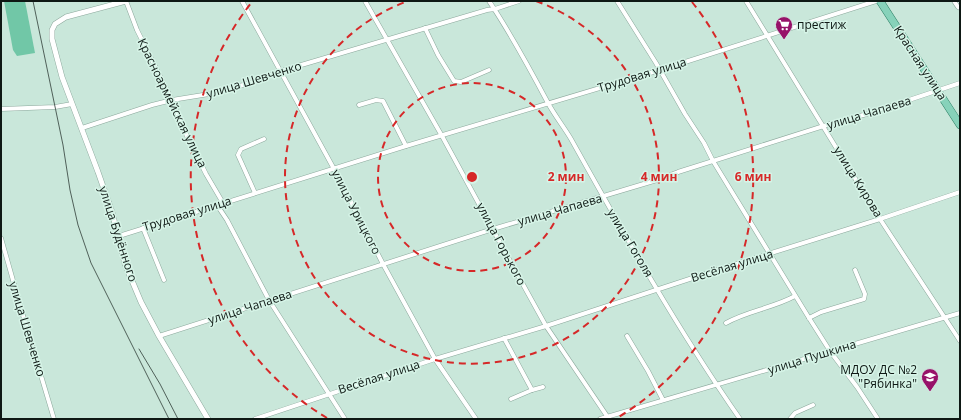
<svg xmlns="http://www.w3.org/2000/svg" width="961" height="420" viewBox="0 0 961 420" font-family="'Open Sans',sans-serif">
	<rect width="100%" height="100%" fill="#c9e7da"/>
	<!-- green -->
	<path fill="#71c7a7" d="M4,1H25L35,53L17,56L13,50Z"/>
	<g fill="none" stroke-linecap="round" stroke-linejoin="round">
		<!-- minor casing -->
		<g stroke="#8ca89c" stroke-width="5">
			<g id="minor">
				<path d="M126,1L137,30L172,100L184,130L206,174L223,203"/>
				<path d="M242,1L334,169L383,264L435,359L476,419"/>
				<path d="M365,1L442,136L510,261L546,326L609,419"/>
				<path d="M489,1C511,34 530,69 548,103C555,116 564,127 571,139C624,234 678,330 740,419"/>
				<path d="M617,1L656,63L685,114L704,143L713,161L809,318L830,351L857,387L878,419"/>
				<path d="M746,1L880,219L960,341"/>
				<path d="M954,1L958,7L960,8"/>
				<path d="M425,28L438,55L454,81L461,82L489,70"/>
				<path d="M359,105L376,100L383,101L406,146"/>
				<path d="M1,109L55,107L72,104"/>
				<path d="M82,128L152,105L172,100L209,94L247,84L281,71L487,10L495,9L519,1"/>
				<path d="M255,193L238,155L241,149L264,139"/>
				<path d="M217,205L227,220L269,300L345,419"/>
				<path d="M143,228L164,280"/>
				<path d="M119,236L406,146L660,70L876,1"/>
				<path d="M1,238L22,312L54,419"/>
				<path d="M809,318L821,312L864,299L865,294L855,270"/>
				<path d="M726,323C747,311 773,308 795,296"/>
				<path d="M159,336L493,229L657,180L678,172L830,124L867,114L960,83"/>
				<path d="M627,336L648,371L663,400"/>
				<path d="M504,338L532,390"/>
				<path d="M511,399L532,390L543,387"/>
				<path d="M255,419L435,359L546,326L717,270L880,219L960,192"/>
				<path d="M600,419L960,313"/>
				<path d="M790,419L795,413L813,405"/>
			</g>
		</g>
		<!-- tertiary casing -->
		<g stroke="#8ca89c" stroke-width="6">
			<path id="tertiary" d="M126,1L66,17L55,24L52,30V39L62,77L98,172L112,212L125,264L141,302L159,336L208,419"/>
		</g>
		<!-- primary casing -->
		<g stroke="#297d62" stroke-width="8">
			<path id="primary" d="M880,1L960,125"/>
		</g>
		<!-- minor -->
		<use href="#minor" stroke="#fff" stroke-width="4"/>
		<!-- tertiary -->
		<use href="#tertiary" stroke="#fff" stroke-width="5"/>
		<!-- primary -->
		<use href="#primary" stroke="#87d2ba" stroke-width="7"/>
		<!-- rail -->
		<g stroke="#4f6059" stroke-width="1">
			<path d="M33,1L63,145L70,190L78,225L91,263L169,419"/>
			<path d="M139,349L160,384L178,419"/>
		</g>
	</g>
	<!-- distance rings -->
	<g fill="none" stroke="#d62828" stroke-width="2" stroke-dasharray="7 5">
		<circle cx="472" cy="177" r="94"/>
		<path d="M536 1A187 187 0 1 1 408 1"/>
		<path d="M327 418A281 281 0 0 1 252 2M692 2A281 281 0 0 1 617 418"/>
	</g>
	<!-- icons -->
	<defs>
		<g id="supermarket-pin" transform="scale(0.9)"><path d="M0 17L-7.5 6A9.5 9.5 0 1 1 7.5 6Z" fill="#971269" stroke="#d6f4e7"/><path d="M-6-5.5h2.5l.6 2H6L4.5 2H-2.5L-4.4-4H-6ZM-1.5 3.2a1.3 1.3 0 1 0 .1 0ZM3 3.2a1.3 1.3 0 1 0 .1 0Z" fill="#fff"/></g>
		<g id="school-pin" transform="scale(0.9)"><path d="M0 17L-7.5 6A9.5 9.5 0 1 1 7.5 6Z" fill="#971269" stroke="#d6f4e7"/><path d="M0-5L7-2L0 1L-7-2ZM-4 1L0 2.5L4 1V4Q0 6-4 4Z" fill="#fff"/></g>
	</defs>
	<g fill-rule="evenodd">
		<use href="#supermarket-pin" x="784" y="25"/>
		<use href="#school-pin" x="930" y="377"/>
	</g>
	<g text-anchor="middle" stroke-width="3" stroke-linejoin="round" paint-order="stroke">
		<!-- poi labels -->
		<g font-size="12" fill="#0e1814" stroke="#d6f4e7" text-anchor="start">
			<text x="797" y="29">престиж</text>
			<text x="917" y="374" text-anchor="end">МДОУ ДС №2<tspan x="917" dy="14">"Рябинка"</tspan></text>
		</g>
		<!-- street labels -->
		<g font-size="12" fill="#0e1814" stroke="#d6f4e7">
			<text transform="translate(920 63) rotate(57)" y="4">Красная улица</text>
			<text transform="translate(642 75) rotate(-17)" y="4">Трудовая улица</text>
			<text transform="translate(254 80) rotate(-17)" y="4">улица Шевченко</text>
			<text transform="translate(172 103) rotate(64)" y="4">Красноармейская улица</text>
			<text transform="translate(869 113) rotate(-17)" y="4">улица Чапаева</text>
			<text transform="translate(858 182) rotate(58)" y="4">улица Кирова</text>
			<text transform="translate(560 210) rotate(-16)" y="4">улица Чапаева</text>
			<text transform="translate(356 212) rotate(63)" y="4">улица Урицкого</text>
			<text transform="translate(187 214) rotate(-17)" y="4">Трудовая улица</text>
			<text transform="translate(118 234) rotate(72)" y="4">улица Будённого</text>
			<text transform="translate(630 243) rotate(59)" y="4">улица Гоголя</text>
			<text transform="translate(501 244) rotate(62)" y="4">улица Горького</text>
			<text transform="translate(732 266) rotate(-17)" y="4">Весёлая улица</text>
			<text transform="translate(250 307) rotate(-18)" y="4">улица Чапаева</text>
			<text transform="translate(27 329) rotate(73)" y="4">улица Шевченко</text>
			<text transform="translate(812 357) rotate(-17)" y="4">улица Пушкина</text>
			<text transform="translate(379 377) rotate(-18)" y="4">Весёлая улица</text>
		</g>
	</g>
	<circle cx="472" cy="177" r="6" fill="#d62828" stroke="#d6f4e7" stroke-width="2"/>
	<g font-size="12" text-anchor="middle" font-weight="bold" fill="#d62828" stroke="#d6f4e7" stroke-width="3" stroke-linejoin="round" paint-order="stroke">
		<text x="566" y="181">2 мин</text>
		<text x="659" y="181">4 мин</text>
		<text x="753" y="181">6 мин</text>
	</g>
	<!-- border -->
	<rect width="961" height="420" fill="none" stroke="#0e1814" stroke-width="4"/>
</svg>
